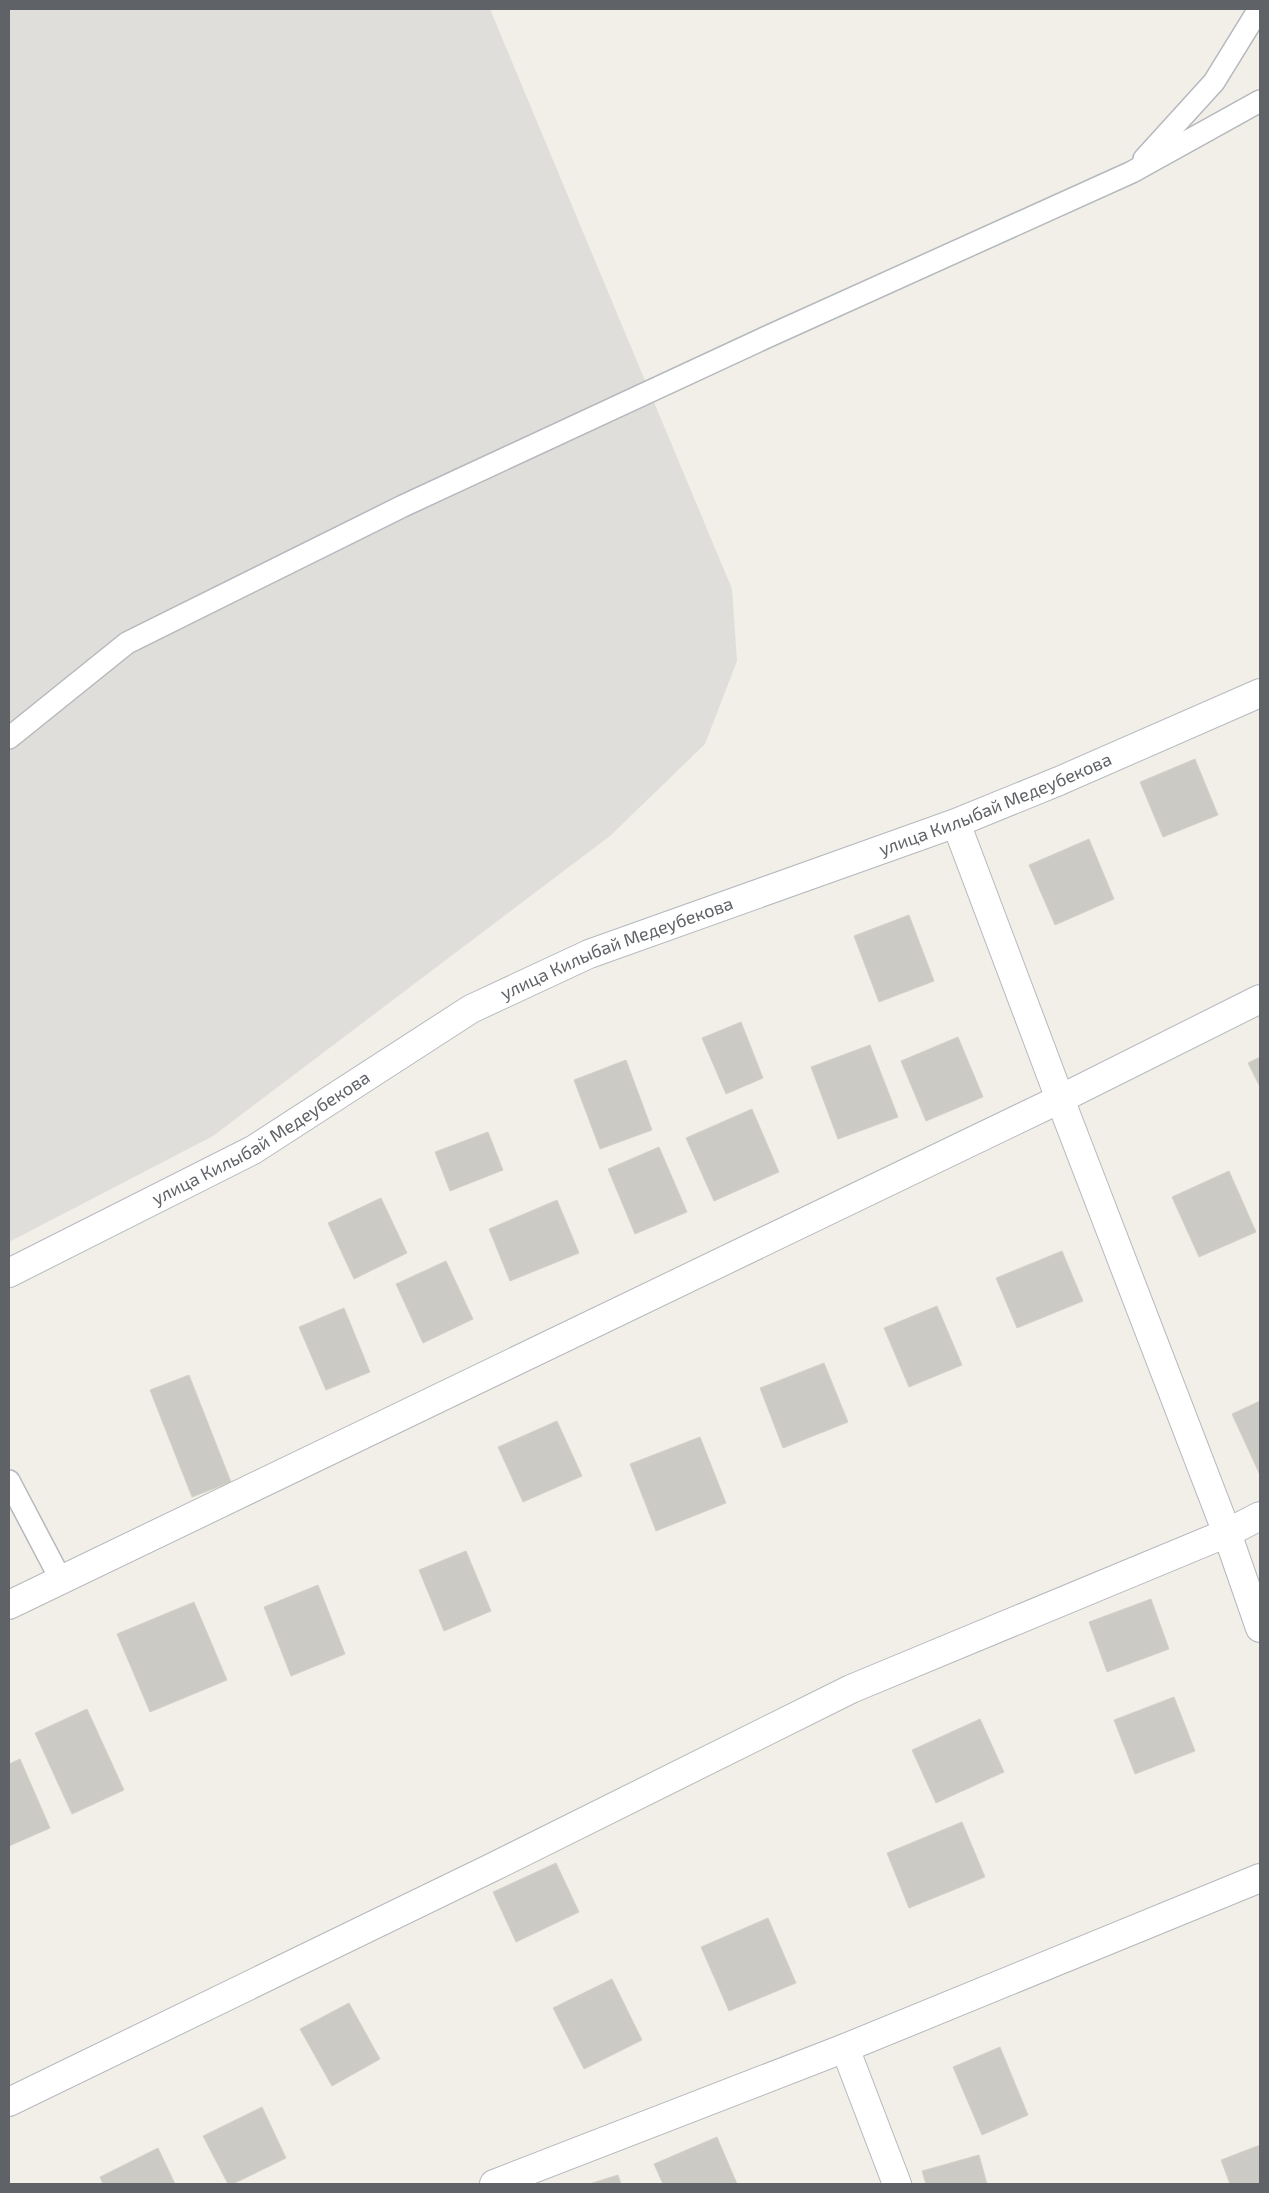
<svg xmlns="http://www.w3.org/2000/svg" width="1269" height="2193" viewBox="0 0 1269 2193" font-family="'Exo 2',sans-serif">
	<rect width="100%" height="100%" fill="#f1efe8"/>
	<!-- industrial -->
	<path fill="#e0deda" d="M9,9H490L732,589L737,661L705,744L610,836L213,1136L9,1242Z"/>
	<!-- building -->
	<g fill="#cccac5" stroke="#d6d1c6">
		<path d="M1195,759L1218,815L1163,837L1140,782Z"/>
		<path d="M1089,839L1114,899L1055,925L1029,865Z"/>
		<path d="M909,915L934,981L879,1002L854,936Z"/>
		<path d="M741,1022L763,1078L726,1094L702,1038Z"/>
		<path d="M958,1037L983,1097L926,1121L901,1061Z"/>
		<path d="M870,1045L898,1117L838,1139L811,1067Z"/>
		<path d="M1260,1057V1087L1248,1063Z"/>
		<path d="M626,1060L652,1130L600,1149L574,1080Z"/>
		<path d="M752,1109L779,1172L714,1201L686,1138Z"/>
		<path d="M488,1132L503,1170L450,1191L435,1152Z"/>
		<path d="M659,1147L687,1212L635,1234L608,1169Z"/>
		<path d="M1229,1171L1256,1232L1199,1257L1172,1197Z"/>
		<path d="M381,1198L407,1253L354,1279L328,1223Z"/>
		<path d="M557,1200L579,1253L510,1281L489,1229Z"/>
		<path d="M1062,1251L1083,1301L1017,1328L996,1278Z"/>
		<path d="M446,1261L473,1319L423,1343L396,1284Z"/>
		<path d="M937,1306L962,1365L909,1387L884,1328Z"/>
		<path d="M344,1308L370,1372L326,1390L299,1327Z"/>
		<path d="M824,1363L848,1422L783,1448L760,1388Z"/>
		<path d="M189,1375L231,1482L192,1497L150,1390Z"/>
		<path d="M1260,1401V1475L1232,1414Z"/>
		<path d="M557,1421L582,1476L523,1502L498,1447Z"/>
		<path d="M700,1437L726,1503L656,1531L630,1464Z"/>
		<path d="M466,1551L491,1611L444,1631L419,1570Z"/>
		<path d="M318,1585L345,1654L291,1676L264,1607Z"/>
		<path d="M1151,1599L1169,1649L1107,1672L1089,1622Z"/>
		<path d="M194,1602L227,1680L150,1712L117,1634Z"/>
		<path d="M1174,1697L1195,1751L1135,1774L1114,1720Z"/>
		<path d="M87,1709L124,1790L72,1814L35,1733Z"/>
		<path d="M980,1719L1004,1772L936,1803L912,1750Z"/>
		<path d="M20,1759L50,1828L9,1846V1764Z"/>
		<path d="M962,1822L985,1877L909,1908L887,1853Z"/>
		<path d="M556,1863L579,1912L516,1942L493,1892Z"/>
		<path d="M768,1918L796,1983L729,2011L701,1947Z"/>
		<path d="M612,1979L642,2040L584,2069L553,2008Z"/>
		<path d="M349,2003L380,2059L332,2086L300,2029Z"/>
		<path d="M1000,2047L1028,2115L982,2135L953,2067Z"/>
		<path d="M262,2107L286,2158L233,2184H228L203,2136Z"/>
		<path d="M717,2137L737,2184H663L654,2164Z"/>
		<path d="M1260,2145V2184H1230L1221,2160Z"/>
		<path d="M158,2148L175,2184H103L100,2177Z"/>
		<path d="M979,2155L987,2184H926L922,2171Z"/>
		<path d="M618,2175L621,2184H589Z"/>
	</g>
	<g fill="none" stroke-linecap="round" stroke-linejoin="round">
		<!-- lane casing -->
		<g stroke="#b5b8bc" stroke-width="24">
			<g id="lane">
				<path d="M1144,159L1214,82L1259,9"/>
				<path d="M9,738L127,643L403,506L769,336L1132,172L1260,101"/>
				<path d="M9,1481L61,1580"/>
			</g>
		</g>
		<!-- street casing -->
		<g stroke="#b5b8bc" stroke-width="30">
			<g id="street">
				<path d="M956,823L1060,1099L1227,1533L1260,1628"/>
				<path d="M9,1605L1060,1099L1260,999"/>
				<path d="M845,2048L897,2184"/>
				<path d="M9,2102L493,1867L851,1689L1227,1533L1260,1516"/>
				<path d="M494,2184L845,2048L1260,1878"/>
			</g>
		</g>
		<!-- secondary casing -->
		<g stroke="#b6babf" stroke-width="30">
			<g id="secondary">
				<path id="s1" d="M9,1273L253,1150L471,1009L589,954L956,823L1059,781L1260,693"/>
			</g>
		</g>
		<!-- lane -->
		<use href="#lane" stroke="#fff" stroke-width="21"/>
		<!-- street -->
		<use href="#street" stroke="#fff" stroke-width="28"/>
		<!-- secondary -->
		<use href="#secondary" stroke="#fff" stroke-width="28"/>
	</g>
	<g text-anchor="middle" stroke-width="4" stroke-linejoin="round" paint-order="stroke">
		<!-- street labels -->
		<g font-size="18" fill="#5f6368" stroke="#fff">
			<text dy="6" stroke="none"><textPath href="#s1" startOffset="1096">улица Килыбай Медеубекова</textPath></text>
			<text dy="6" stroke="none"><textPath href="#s1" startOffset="691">улица Килыбай Медеубекова</textPath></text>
			<text dy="6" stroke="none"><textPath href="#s1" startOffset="286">улица Килыбай Медеубекова</textPath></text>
		</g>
	</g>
	<!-- border -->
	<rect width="1269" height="2193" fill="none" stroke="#5f6368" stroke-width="20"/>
</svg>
